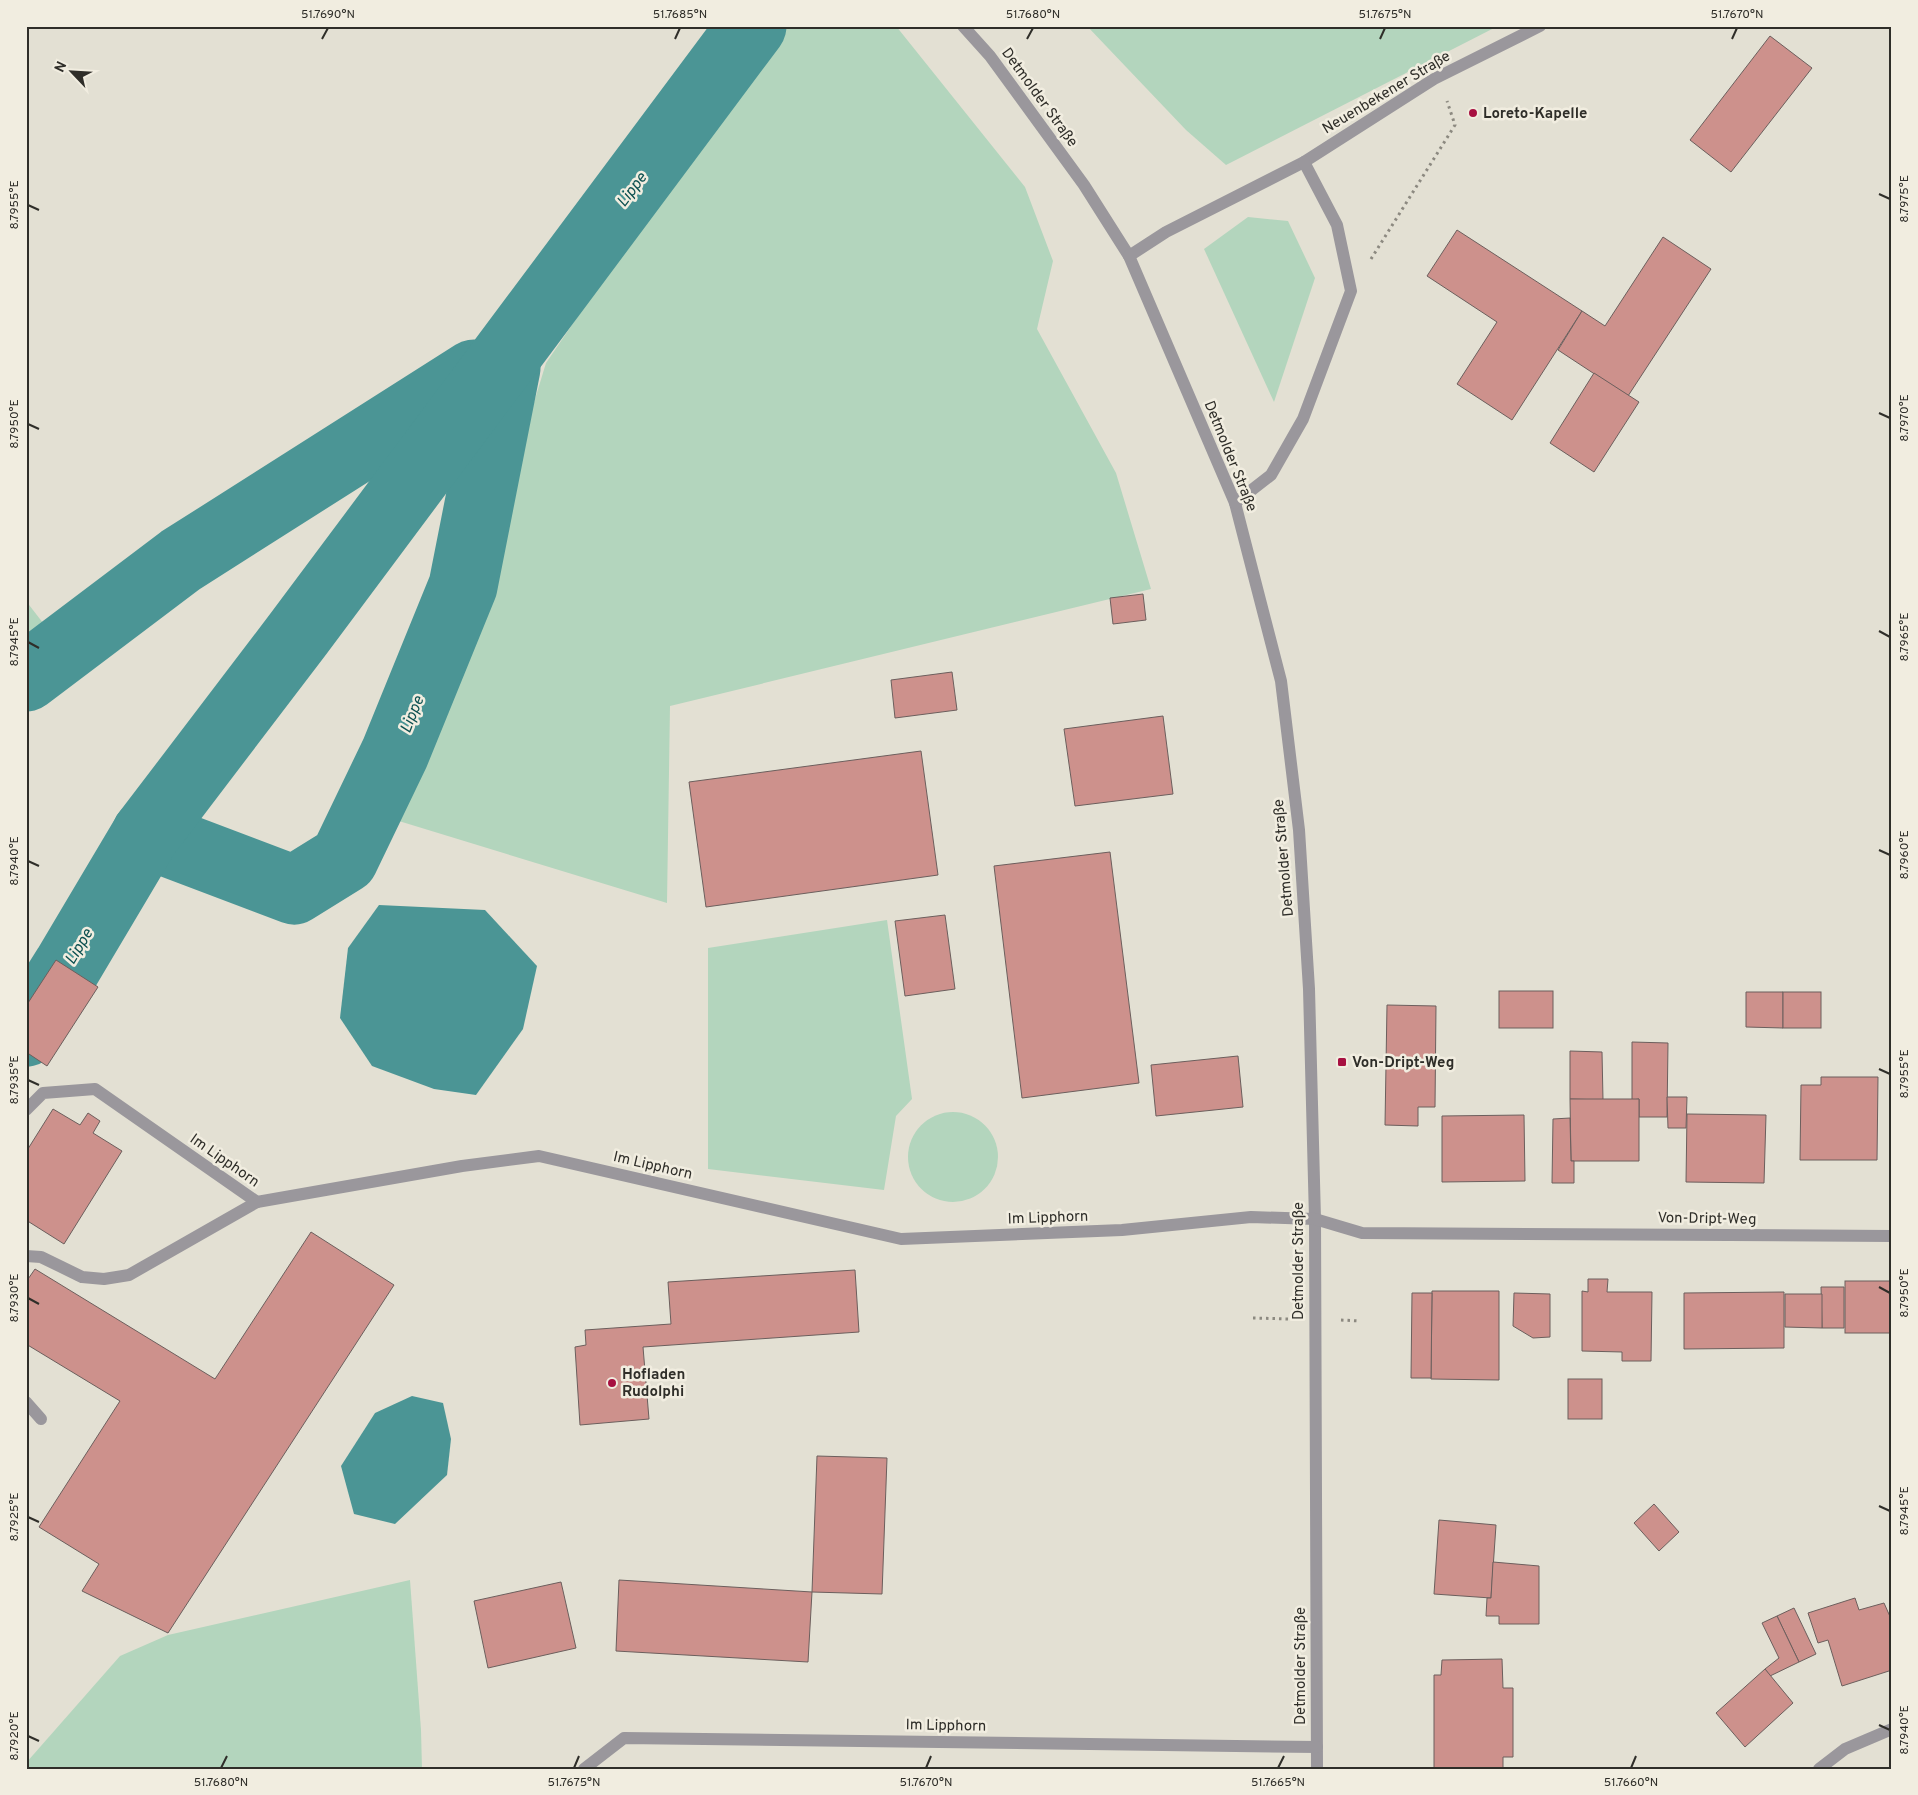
<svg xmlns="http://www.w3.org/2000/svg" width="1918" height="1795" viewBox="0 0 1918 1795" font-family="Overpass,sans-serif">
	<rect width="100%" height="100%" fill="#e3e0d3"/>
	<!-- green -->
	<g fill="#b3d5bd">
		<path d="M776,26H896L1025,187L1053,261L1037,329L1116,473L1151,589L670,706L667,903L389,818L448,685L546,363Z"/>
		<path d="M1087,26H1498L1226,165L1186,130Z"/>
		<path d="M1248,217L1288,221L1315,278L1274,402L1204,249Z"/>
		<path d="M26,601L50,632L26,651Z"/>
		<path d="M887,920L912,1099L896,1116L884,1190L708,1169V948Z"/>
		<circle cx="953" cy="1157" r="45"/>
		<path d="M410,1580L421,1730L422,1769H26V1763L120,1656L168,1635Z"/>
	</g>
	<!-- water -->
	<g fill="#4b9595">
		<path d="M379,905L485,910L537,966L523,1029L476,1095L434,1089L372,1066L340,1018L348,948Z"/>
		<path d="M412,1396L443,1403L451,1439L447,1475L395,1524L354,1514L341,1466L375,1413Z"/>
	</g>
	<g fill="none" stroke-linecap="round" stroke-linejoin="round">
		<!-- river -->
		<g stroke="#4b9595" stroke-width="69">
			<path d="M26,677L181,560L474,374"/>
			<path d="M146,834L294,890L344,859L395,753L463,586L506,368"/>
			<path d="M26,1032L67,967L146,834L299,633L752,26"/>
		</g>
	</g>
	<!-- building -->
	<g fill="#cd918c" stroke="#6c5f5d">
		<path d="M1770,36L1812,68L1731,172L1690,140Z"/>
		<path d="M1457,230L1582,311L1512,420L1457,384L1497,322L1427,276Z"/>
		<path d="M1663,237L1711,269L1628,396L1558,350L1582,311L1605,326Z"/>
		<path d="M1594,373L1639,402L1594,472L1550,443Z"/>
		<path d="M1143,594L1146,620L1113,624L1110,598Z"/>
		<path d="M952,672L957,710L895,718L891,680Z"/>
		<path d="M1163,716L1173,794L1075,806L1064,729Z"/>
		<path d="M921,751L938,875L706,907L689,782Z"/>
		<path d="M1110,852L1139,1083L1022,1098L994,866Z"/>
		<path d="M945,915L955,989L905,996L895,921Z"/>
		<path d="M56,960L98,987L47,1066L26,1052V1006Z"/>
		<rect x="1499" y="991" width="54" height="37"/>
		<path d="M1746,992H1783V1028L1746,1027Z"/>
		<rect x="1783" y="992" width="38" height="36"/>
		<path d="M1387,1005L1436,1006L1435,1107H1418V1126L1385,1125Z"/>
		<path d="M1632,1042L1668,1043L1667,1117H1639V1099L1632,1100Z"/>
		<path d="M1570,1051L1602,1052L1603,1100L1570,1099Z"/>
		<path d="M1238,1056L1243,1107L1156,1116L1151,1065Z"/>
		<path d="M1821,1077H1878L1877,1160H1800L1801,1085H1821Z"/>
		<path d="M1667,1097H1687L1686,1128H1668Z"/>
		<path d="M1570,1099H1639V1161H1571Z"/>
		<path d="M53,1109L80,1125L88,1113L100,1121L93,1133L122,1151L64,1244L26,1220V1152Z"/>
		<path d="M1687,1114L1766,1115L1764,1183L1686,1182Z"/>
		<path d="M1524,1115L1525,1181L1442,1182V1116Z"/>
		<path d="M1570,1118L1571,1161H1574V1183H1552L1553,1119Z"/>
		<path d="M311,1232L394,1285L168,1633L82,1591L99,1564L39,1527L120,1401L26,1344V1282L35,1269L215,1379Z"/>
		<path d="M855,1270L859,1332L643,1347L649,1419L580,1425L575,1347L586,1345L585,1330L671,1324L668,1282Z"/>
		<path d="M1588,1279H1608L1607,1292H1652L1651,1361H1622V1352L1582,1351V1291L1588,1292Z"/>
		<rect x="1845" y="1281" width="47" height="52"/>
		<path d="M1821,1287H1844V1328H1822Z"/>
		<path d="M1432,1291H1499V1380L1431,1379Z"/>
		<path d="M1784,1292V1348L1684,1349V1293Z"/>
		<path d="M1412,1293H1432L1431,1378H1411Z"/>
		<path d="M1514,1293L1550,1294V1337L1533,1338L1513,1326Z"/>
		<path d="M1785,1294H1822V1328L1785,1327Z"/>
		<rect x="1568" y="1379" width="34" height="40"/>
		<path d="M817,1456L887,1458L882,1594L812,1592Z"/>
		<path d="M1654,1504L1679,1532L1659,1551L1634,1523Z"/>
		<path d="M1439,1520L1496,1525L1491,1598L1434,1594Z"/>
		<path d="M1493,1562L1539,1566V1624H1499V1616H1486L1487,1598H1491Z"/>
		<path d="M619,1580L812,1592L808,1662L616,1651Z"/>
		<path d="M561,1582L576,1648L488,1668L474,1601Z"/>
		<path d="M1855,1598L1859,1610L1884,1603L1892,1621V1670L1842,1686L1828,1640L1818,1643L1808,1613Z"/>
		<path d="M1794,1608L1816,1654L1799,1662L1777,1616Z"/>
		<path d="M1777,1616L1799,1662L1770,1676L1765,1669L1779,1658L1762,1623Z"/>
		<path d="M1502,1659L1503,1688H1513V1757H1503V1769H1434V1675H1441L1442,1660Z"/>
		<path d="M1765,1669L1793,1703L1745,1747L1716,1713Z"/>
	</g>
	<g fill="none" stroke-linecap="round" stroke-linejoin="round">
		<!-- path -->
		<g stroke="#8c8980" stroke-width="3" stroke-dasharray="2.5 4" stroke-linecap="butt">
			<path d="M1371,259L1455,125L1447,101"/>
			<path d="M1253,1318L1289,1319"/>
			<path d="M1341,1320L1359,1321"/>
		</g>
		<!-- minor -->
		<g stroke="#9a979c" stroke-width="12">
			<path d="M963,26L990,56L1084,185L1129,256L1235,503L1281,681L1299,830L1309,989L1315,1219L1317,1769"/>
			<path d="M1129,256L1166,232L1304,162L1434,79L1540,26"/>
			<path d="M1235,503L1271,475L1303,419L1351,291L1337,225L1304,162"/>
			<path d="M26,1110L43,1093L95,1089L257,1202L462,1166L539,1156L901,1239L1122,1230L1251,1217L1315,1219L1362,1233L1892,1236"/>
			<path d="M26,1256L41,1257L82,1277L104,1279L129,1275L257,1202"/>
			<path d="M26,1402L41,1419"/>
			<path d="M584,1769L624,1738L1317,1747"/>
			<path d="M1819,1769L1845,1749L1892,1729"/>
		</g>
	</g>
	<!-- ticks -->
	<path fill="none" stroke="#2f2e29" stroke-width="2" d="M322,39L328,28M675,39L680,28M1027,39L1033,28M1380,39L1385,28M1732,39L1737,28M1879,194L1890,199M28,205L39,210M1879,413L1890,418M28,424L39,429M1879,631L1890,637M28,642L39,648M1879,850L1890,855M28,861L39,866M1879,1069L1890,1074M28,1080L39,1085M1879,1287L1890,1293M28,1298L39,1304M1879,1506L1890,1511M28,1517L39,1522M1879,1725L1890,1730M28,1736L39,1741M221,1768L227,1756M574,1768L579,1756M926,1768L931,1756M1278,1768L1284,1756M1631,1768L1636,1756"/>
	<!-- markers -->
	<g fill="#a71041" stroke="#f1ede0" stroke-width="2">
		<circle cx="1473" cy="113" r="5"/>
		<rect x="1337" y="1057" width="10" height="10" rx="2.5"/>
		<circle cx="612" cy="1383" r="5"/>
	</g>
	<g text-anchor="middle" stroke-width="5" stroke-linejoin="round" paint-order="stroke">
		<!-- street labels -->
		<g font-size="15" fill="#2f2e29" stroke="#f1ede0">
			<text transform="translate(1386 92) rotate(-31)" y="5">Neuenbekener Straße</text>
			<text transform="translate(1040 97) rotate(54)" y="5">Detmolder Straße</text>
			<text transform="translate(1231 456) rotate(68)" y="5">Detmolder Straße</text>
			<text transform="translate(1283 858) rotate(-95)" y="5">Detmolder Straße</text>
			<text transform="translate(225 1160) rotate(35)" y="5">Im Lipphorn</text>
			<text transform="translate(653 1165) rotate(13)" y="5">Im Lipphorn</text>
			<text transform="translate(1048 1217) rotate(-2)" y="5">Im Lipphorn</text>
			<text transform="translate(1707 1218) rotate(1)" y="5">Von-Dript-Weg</text>
			<text transform="translate(1298 1261) rotate(-90)" y="5">Detmolder Straße</text>
			<text transform="translate(1300 1666) rotate(-90)" y="5">Detmolder Straße</text>
			<text transform="translate(946 1725) rotate(1)" y="5">Im Lipphorn</text>
		</g>
		<!-- poi labels -->
		<g font-size="15" font-weight="bold" fill="#2f2e29" stroke="#f1ede0" text-anchor="start">
			<text x="1483" y="118">Loreto-Kapelle</text>
			<text x="1352" y="1067">Von-Dript-Weg</text>
			<text x="622" y="1379">Hofladen<tspan x="622" dy="17">Rudolphi</tspan></text>
		</g>
		<!-- water labels -->
		<g font-size="16" font-style="italic" fill="#0c5050" stroke="#f1ede0">
			<text transform="translate(631 189) rotate(-53)" y="6">Lippe</text>
			<text transform="translate(411 714) rotate(-68)" y="6">Lippe</text>
			<text transform="translate(78 946) rotate(-59)" y="6">Lippe</text>
		</g>
	</g>
	<!-- border -->
	<rect width="1918" height="1795" fill="none" stroke="#f1ede0" stroke-width="55"/>
	<!-- north arrow -->
	<g transform="translate(72 72) rotate(295)" stroke="#f1ede0" stroke-width="4" paint-order="stroke">
	<path d="M0-4L9 19L0 12L-9 19Z" fill="#2f2e29"/>
	<text y="-8" font-size="14" font-weight="bold" text-anchor="middle" fill="#2f2e29">N</text>
	</g>
	<rect x="28" y="28" width="1862" height="1740" fill="none" stroke="#2f2e29" stroke-width="2"/>
	<g font-size="12" text-anchor="middle" fill="#2f2e29">
		<text x="328" y="18">51.7690°N</text>
		<text x="680" y="18">51.7685°N</text>
		<text x="1033" y="18">51.7680°N</text>
		<text x="1385" y="18">51.7675°N</text>
		<text x="1737" y="18">51.7670°N</text>
		<text transform="translate(1904 199) rotate(-90)" y="4">8.7975°E</text>
		<text transform="translate(14 205) rotate(-90)" y="4">8.7955°E</text>
		<text transform="translate(1904 418) rotate(-90)" y="4">8.7970°E</text>
		<text transform="translate(14 424) rotate(-90)" y="4">8.7950°E</text>
		<text transform="translate(1904 637) rotate(-90)" y="4">8.7965°E</text>
		<text transform="translate(14 642) rotate(-90)" y="4">8.7945°E</text>
		<text transform="translate(1904 855) rotate(-90)" y="4">8.7960°E</text>
		<text transform="translate(14 861) rotate(-90)" y="4">8.7940°E</text>
		<text transform="translate(1904 1074) rotate(-90)" y="4">8.7955°E</text>
		<text transform="translate(14 1080) rotate(-90)" y="4">8.7935°E</text>
		<text transform="translate(1904 1293) rotate(-90)" y="4">8.7950°E</text>
		<text transform="translate(14 1298) rotate(-90)" y="4">8.7930°E</text>
		<text transform="translate(1904 1511) rotate(-90)" y="4">8.7945°E</text>
		<text transform="translate(14 1517) rotate(-90)" y="4">8.7925°E</text>
		<text transform="translate(1904 1730) rotate(-90)" y="4">8.7940°E</text>
		<text transform="translate(14 1736) rotate(-90)" y="4">8.7920°E</text>
		<text x="221" y="1786">51.7680°N</text>
		<text x="574" y="1786">51.7675°N</text>
		<text x="926" y="1786">51.7670°N</text>
		<text x="1278" y="1786">51.7665°N</text>
		<text x="1631" y="1786">51.7660°N</text>
	</g>
</svg>
